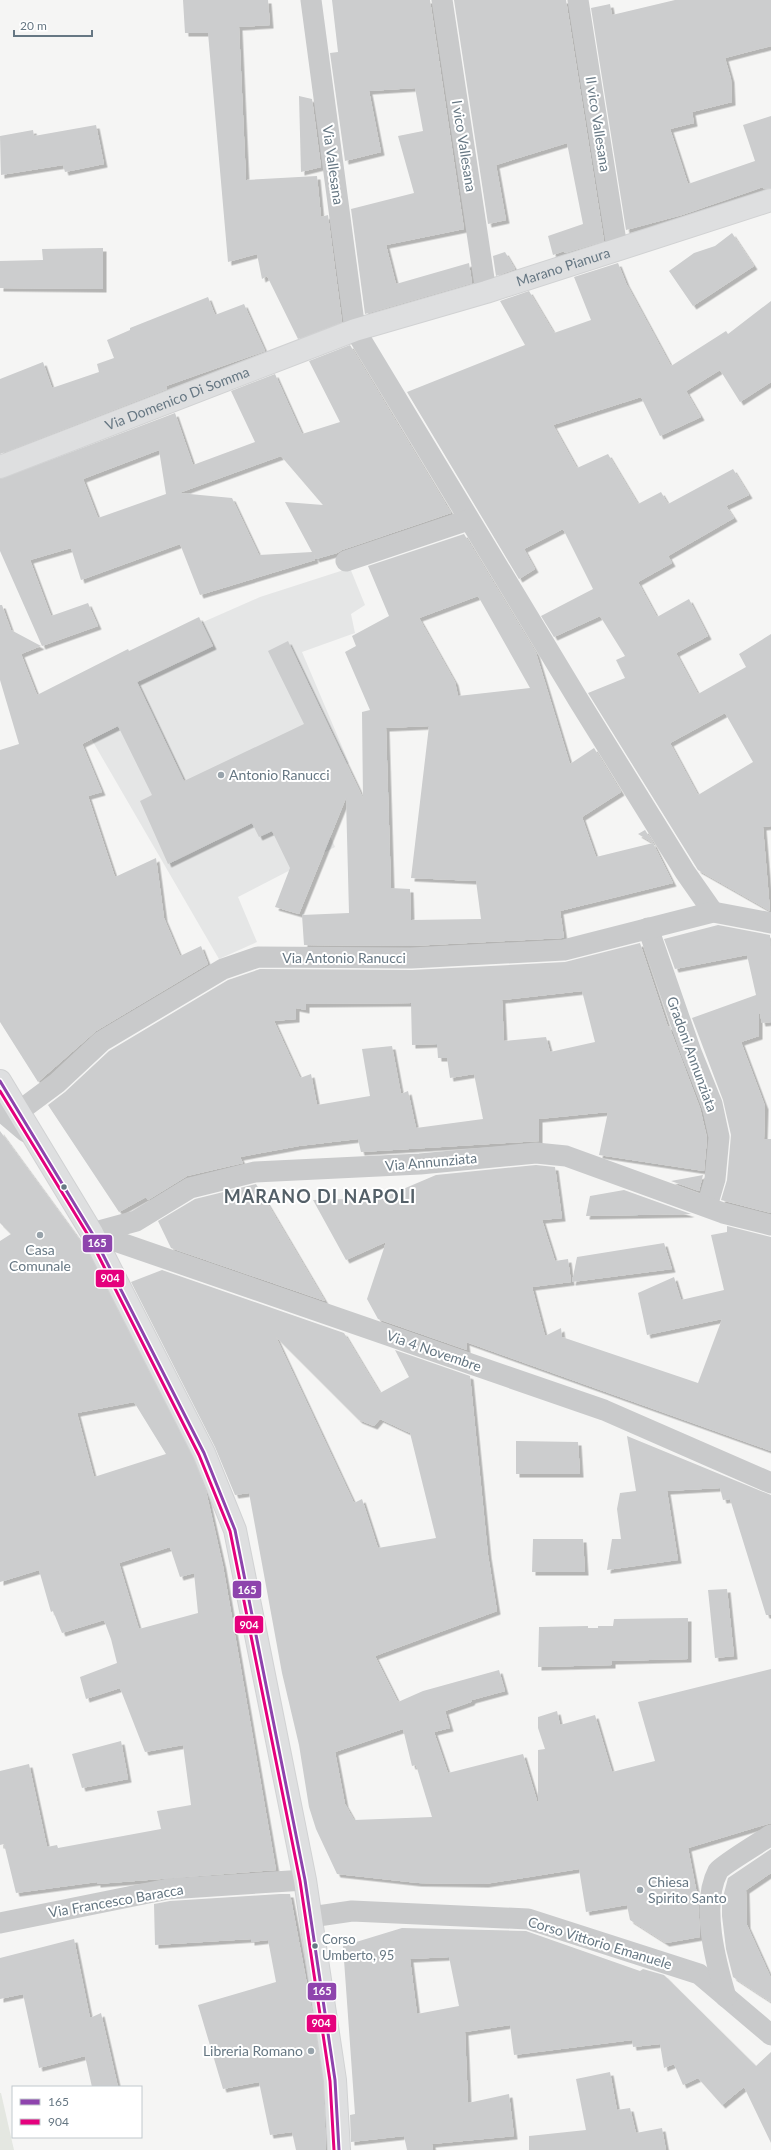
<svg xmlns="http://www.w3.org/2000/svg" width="771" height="2150" viewBox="0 0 771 2150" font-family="Lato,sans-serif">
	<defs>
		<filter id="shadow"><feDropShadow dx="3.5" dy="3.5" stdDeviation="0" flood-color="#0004"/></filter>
	</defs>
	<rect width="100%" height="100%" fill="#f5f5f4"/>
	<!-- built -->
	<path fill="#e5e6e6" d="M350,568L365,605L351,614L355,633L302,652L349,763L309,787L335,847L238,897L257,942L219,959L60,685L260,597Z"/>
	<!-- green -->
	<path fill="#e4e7e1" d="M0,2093H1L14,2150H0Z"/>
	<!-- building -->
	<g fill="#cccdce" fill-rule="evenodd" filter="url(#shadow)">
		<path d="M183,0H268L270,25L239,27L246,180L317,176L321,217L328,215L342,322L298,339L267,276L262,279L257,254L228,262L208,33H185Z"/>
		<path d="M332,0H430L464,229L386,245L396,284L469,263L472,283L365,314L351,209L414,193L398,136L423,131L415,88L369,91L381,152L345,161L330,53L338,52Z"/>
		<path d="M454,0H566L604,241L565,253L564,251L553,255L548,236L583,224L567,143L496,165L506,220L488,224Z"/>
		<path d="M675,0H771V46L725,58L731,79L732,102L692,112L694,123L670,129L688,184L755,161L743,125L771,116V188L764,189L763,187L682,215L626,230L591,8L610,4L612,15Z"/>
		<path d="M299,96L312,99L321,167L301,172Z"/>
		<path d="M96,125L104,164L65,172L63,165L1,175L0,136L33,130L34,136Z"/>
		<path d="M732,233L754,266L693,306L669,271L694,253L715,246Z"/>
		<path d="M103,248V289L0,288V261L43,260L42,249Z"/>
		<path d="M505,252L515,269L496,276L493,256Z"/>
		<path d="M618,263L626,283L671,366L726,331L728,334L771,301V382L740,402L720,370L686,391L701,417L660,436L641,397L553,425L577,468L608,454L638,504L661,492L668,504L733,469L749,495L726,506L734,518L668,556L672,563L638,582L657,617L689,599L708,636L676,653L698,694L746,667L739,654L771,634V826L763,827L770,911L698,870L588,693L625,678L616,660L625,656L600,616L554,637L541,616L593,589L563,529L524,549L535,569L519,579L407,392L525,345L500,301L529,291L554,333L591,320L574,277ZM725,713L753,762L698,795L670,743Z"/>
		<path d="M208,297L215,315L244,304L265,351L166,386L167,389L0,454V379L43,362L52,388L99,372L97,364L114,358L107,340L130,330V328Z"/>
		<path d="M350,345L451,513L342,550L337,553L316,559L314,555L315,560L200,595L180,544L81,580L71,548L30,560L51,616L88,603L98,626L42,646L0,551V479L175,413L193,465L255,442L231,391L275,374L302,434L340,422L309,361ZM159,450L166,494L98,518L83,479ZM281,456L323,505L285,502L312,552L259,555L232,498L179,493Z"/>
		<path d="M464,534L536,653L570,764L594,748L621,792L582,817L596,857L653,843L673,883L560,911L564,938H562L411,946L304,945L302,915L349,913L346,798L299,914L275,907L290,868L272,831L259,837L252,823L168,864L140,801L152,795L118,726L82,744L102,792L88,796L115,877L156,858L164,918L180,956L201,946L208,964L96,1031L38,1082L0,1022V750L19,744L0,680V605H2L11,630L41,646L21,654L37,695L128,649L129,651L199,617L213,646L137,682L184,781L304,724L268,651L288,641L363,798L362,712L370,710L345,652L356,646L352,636L389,616L368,566ZM478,596L530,688L458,696L455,682L419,618ZM429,726L411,878L476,881L481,919L411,920L410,889L391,888L386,728Z"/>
		<path d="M645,830L653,843L638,834Z"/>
		<path d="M718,925L770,935L771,1022L762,1023L759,1010V1036L741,1042L765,1106L764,1139H771V1213L721,1200L727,1180L731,1135L723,1100L692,1018L756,995L747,955L675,969L664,939Z"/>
		<path d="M640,943L668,1027L669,1026L700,1108L707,1138L704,1171L599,1155L608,1112L539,1119V1141L361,1152L358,1139L299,1146L240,1157L243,1163L187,1176L148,1200L146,1197L119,1212L48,1105L65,1092L109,1051L228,980L260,969L412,970L565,962ZM582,991L595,1042L550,1052L546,1037L504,1041L502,1000ZM411,1003L412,1045L437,1044L438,1058H447L450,1078L474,1074L483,1119L416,1128L408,1091L401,1094L392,1046L362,1049L370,1096L317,1105L311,1074L300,1078L274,1021L296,1019V1008L306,1010V1004Z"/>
		<path d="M0,1131L87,1250L193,1458L206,1491L223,1566L276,1870L97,1884V1882L16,1893L4,1844L0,1845V1771L29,1764L47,1847L57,1845L58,1848L161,1829L157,1811L191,1805L183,1745L145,1752L120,1688L86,1699L80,1677L117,1663L111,1639L104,1620L62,1633L53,1611L51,1612L39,1570L0,1582V1241L11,1234L0,1223ZM134,1402L166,1454L94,1477L77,1413ZM170,1547L180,1577L194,1573L198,1613L139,1629L119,1563Z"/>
		<path d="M536,1165L555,1167L562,1218L542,1220L555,1261L568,1259L571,1282L532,1287L545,1336L561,1328L562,1337L698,1383L722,1319L647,1335L638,1293L674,1277L681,1300L724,1290L711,1235L727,1232V1226L771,1237V1451L466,1342L467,1350L378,1319L367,1299L386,1242L346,1260L313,1200L382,1198L436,1175Z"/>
		<path d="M703,1175L699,1191L671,1181Z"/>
		<path d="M256,1184L305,1267L325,1301L171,1248L158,1221L195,1199Z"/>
		<path d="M624,1190L691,1214L586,1216L590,1196Z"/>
		<path d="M664,1243L672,1269L572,1282L577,1257Z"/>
		<path d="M162,1270L344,1333L380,1393L409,1377L395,1350L470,1376L488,1555L497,1611L375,1656L398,1702L423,1691L499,1670L505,1691L472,1700L471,1702L445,1711L450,1728L434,1732L448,1773L523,1754L538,1804V1750L545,1749L538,1728V1717L557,1711L560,1725L595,1715L612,1772L655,1761L638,1702L771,1669V1823L688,1848L698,1899L700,1937L666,1943L630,1920L627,1905L586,1912L579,1869L485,1884L418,1883L337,1874L316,1829L309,1807L299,1745L282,1673L249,1493L235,1495L215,1447L131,1282ZM276,1337L359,1420L374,1426L380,1419L410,1433L436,1538L378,1548L362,1499L354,1503ZM403,1729L412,1766L416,1765L432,1817L354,1820L345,1804L335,1752Z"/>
		<path d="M627,1436L771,1495V1615H766L730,1499L723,1500L720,1488L667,1491L678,1560L607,1570L612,1539H621L617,1509L620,1493L636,1491Z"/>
		<path d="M516,1441L578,1442L580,1474H516Z"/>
		<path d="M533,1539H583L585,1572H532Z"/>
		<path d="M727,1589L734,1656L715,1658L708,1590Z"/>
		<path d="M688,1618V1659L612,1661V1665L538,1667L539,1627L588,1626V1628H598V1626H613L614,1619Z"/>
		<path d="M121,1741L128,1779L82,1788L72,1754Z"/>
		<path d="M771,1849V1873L746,1890L747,1925L771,1978V2002L733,1977L726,1949L722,1916V1901L728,1878Z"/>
		<path d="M280,1894H290L313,2016L323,2081L326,2150H296L292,2132L270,2135L259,2082L223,2089L198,2005L276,1982L268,1940L251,1942V1939L155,1945L154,1904L170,1901Z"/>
		<path d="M402,1928L526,1931L640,1971L643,1969L664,1975L756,2066L771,2052V2143L744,2087L722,2105L698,2078L683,2085L674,2064L664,2068L660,2044L633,2047L632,2040L514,2055L510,2025L465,2032L468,2103L509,2094L514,2136L432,2144L433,2150H407L404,2136L351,2142L350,2115L355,2114L343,1946ZM449,1957L459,2006L417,2014L410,1959Z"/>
		<path d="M74,1939L90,2018L101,2013L118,2087H92L85,2056L39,2068L23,1994L0,1999V1958Z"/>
		<path d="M610,2072L617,2110L630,2108L636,2133L662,2128L666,2150H529V2136L586,2130L576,2079Z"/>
	</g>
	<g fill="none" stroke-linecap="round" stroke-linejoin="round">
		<!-- secondary casing -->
		<g stroke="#d1d2d3" stroke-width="24">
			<g id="secondary">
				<path id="s1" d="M0,467L355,330L486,292L771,200"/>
				<path d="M0,1081L92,1233L204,1453L235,1530L305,1880L335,2080L339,2150"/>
			</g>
		</g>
		<!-- street -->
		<g stroke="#c9cacb" stroke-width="21">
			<path d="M311,0L355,330L579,701L685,872L713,912"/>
			<path d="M442,0L486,292"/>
			<path d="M578,0L617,248"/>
			<path d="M346,561L468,520"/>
			<path d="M648,928L691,1052L712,1104L719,1137L715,1179L707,1206"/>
			<path d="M0,1110L26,1132"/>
			<path d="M18,1112L57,1083L102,1041L223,969L258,957L411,958L564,950L713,912L771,923"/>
			<path d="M92,1233L604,1410L771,1483"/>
			<path d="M92,1233L136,1221L190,1188L255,1172L420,1164L536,1153L566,1156L723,1213L771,1225"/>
			<path d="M311,1917L352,1911L528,1919L699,1974L771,2035"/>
			<path d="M0,1923L168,1889L305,1880"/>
			<path d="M726,1997C716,1963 700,1905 718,1871C722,1865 762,1841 771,1835"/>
		</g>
		<!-- secondary -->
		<use href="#secondary" stroke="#dedfe0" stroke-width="22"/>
		<!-- bus-1 casing -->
		<g stroke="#fff" stroke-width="6">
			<path id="bus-1" d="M0,1081L92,1233L204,1453L235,1530L305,1880L335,2080L339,2150"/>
		</g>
		<!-- bus-2 casing -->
		<g stroke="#fff" stroke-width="6">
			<path id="bus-2" d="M0,1091L88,1235L199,1455L230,1531L300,1881L330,2081L334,2150"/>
		</g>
		<!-- bus-1 -->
		<use href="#bus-1" stroke="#8e44ad" stroke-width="3"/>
		<!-- bus-2 -->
		<use href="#bus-2" stroke="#e5007d" stroke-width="3"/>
	</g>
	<!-- markers -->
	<g fill="#98a3ab" stroke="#fff" stroke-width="1.5">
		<circle cx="221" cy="775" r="4"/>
		<circle cx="40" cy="1235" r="4"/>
		<circle cx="640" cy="1890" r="4"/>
		<circle cx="311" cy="2051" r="4"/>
	</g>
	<g fill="#667783" stroke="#fff" stroke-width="1.5">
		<circle cx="64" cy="1187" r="3.5"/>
		<circle cx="315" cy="1946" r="3.5"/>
	</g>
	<g text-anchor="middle" stroke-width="4" stroke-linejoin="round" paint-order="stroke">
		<!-- bus labels -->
		<g font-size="13" fill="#667783" stroke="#fff" text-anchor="start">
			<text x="322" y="1944">Corso<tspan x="322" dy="16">Umberto, 95</tspan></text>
		</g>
		<!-- street labels -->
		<g font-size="14" fill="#667783" stroke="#fff">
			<text transform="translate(598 124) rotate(81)" y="5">II vico Vallesana</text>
			<text transform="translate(464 146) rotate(81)" y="5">I vico Vallesana</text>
			<text transform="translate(333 165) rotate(82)" y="5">Via Vallesana</text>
			<text dy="5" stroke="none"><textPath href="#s1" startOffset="598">Marano Pianura</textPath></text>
			<text dy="5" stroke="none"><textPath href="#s1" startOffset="190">Via Domenico Di Somma</textPath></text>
			<text x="344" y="963">Via Antonio Ranucci</text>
			<text transform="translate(692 1054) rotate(70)" y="5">Gradoni Annunziata</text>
			<text transform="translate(431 1162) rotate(-5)" y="5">Via Annunziata</text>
			<text transform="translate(434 1351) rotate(19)" y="5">Via 4 Novembre</text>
			<text transform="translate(116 1901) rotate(-10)" y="5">Via Francesco Baracca</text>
			<text transform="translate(600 1943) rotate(17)" y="5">Corso Vittorio Emanuele</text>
		</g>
		<!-- poi labels -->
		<g font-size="14" fill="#667783" stroke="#fff" text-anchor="start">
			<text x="229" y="780">Antonio Ranucci</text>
			<text x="40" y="1255" text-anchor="middle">Casa<tspan x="40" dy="16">Comunale</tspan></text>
			<text x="648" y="1887">Chiesa<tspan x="648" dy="16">Spirito Santo</tspan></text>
			<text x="303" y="2056" text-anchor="end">Libreria Romano</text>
		</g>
		<!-- district labels -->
		<g font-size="18" font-weight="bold" letter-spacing="1" fill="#546068" stroke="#fff">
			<text x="320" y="1203">MARANO DI NAPOLI</text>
		</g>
	</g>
	<g stroke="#fff" stroke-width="1.5">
		<rect x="82" y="1234" width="31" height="19" rx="4" fill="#8e44ad"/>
		<rect x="95" y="1269" width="30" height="19" rx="4" fill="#e5007d"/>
		<rect x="232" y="1580" width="30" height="19" rx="4" fill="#8e44ad"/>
		<rect x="234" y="1615" width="30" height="19" rx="4" fill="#e5007d"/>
		<rect x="307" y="1982" width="30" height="19" rx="4" fill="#8e44ad"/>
		<rect x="306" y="2014" width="31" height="19" rx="4" fill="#e5007d"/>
	</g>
	<g font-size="11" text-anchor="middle" font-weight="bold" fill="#fff">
		<text x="97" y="1247">165</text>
		<text x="110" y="1282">904</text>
		<text x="247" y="1594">165</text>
		<text x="249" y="1629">904</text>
		<text x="322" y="1995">165</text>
		<text x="321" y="2027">904</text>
	</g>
	<!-- legend -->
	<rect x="12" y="2086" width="130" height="52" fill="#ffffff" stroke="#c2c9cd"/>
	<rect x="20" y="2099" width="20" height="6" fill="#8e44ad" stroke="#c2c9cd"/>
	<text x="48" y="2106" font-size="12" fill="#667783">165</text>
	<rect x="20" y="2119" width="20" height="6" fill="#e5007d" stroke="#c2c9cd"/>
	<text x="48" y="2126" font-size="12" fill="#667783">904</text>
	<!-- scale -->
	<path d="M14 30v6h78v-6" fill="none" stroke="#667783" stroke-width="2"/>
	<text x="20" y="30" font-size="12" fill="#667783" stroke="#ffffff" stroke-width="3" paint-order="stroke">20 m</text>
</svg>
